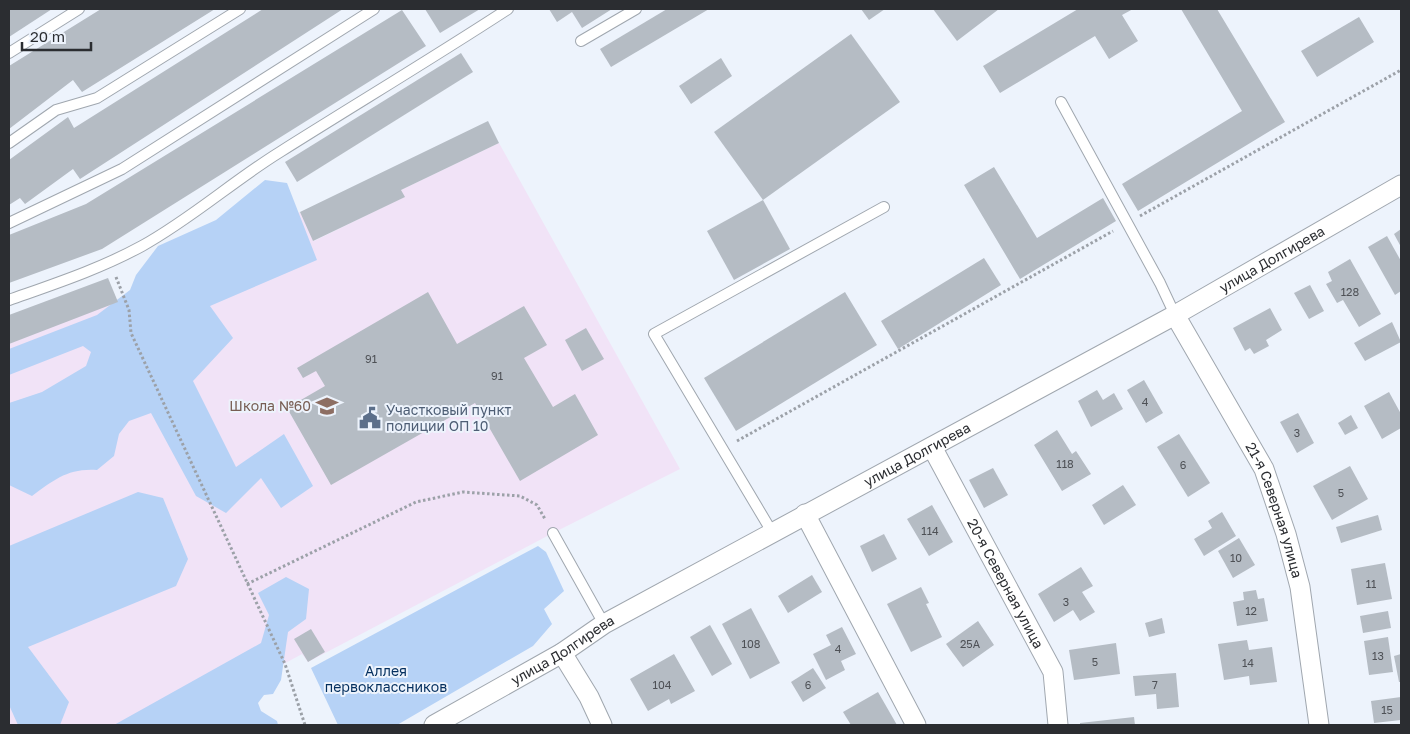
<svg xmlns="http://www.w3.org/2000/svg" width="1410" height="734" viewBox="0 0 1410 734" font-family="'Golos Text',sans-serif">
	<rect width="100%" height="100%" fill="#edf3fc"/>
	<!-- education -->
	<path fill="#f1e3f7" d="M499,143L680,469L553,533L308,662L302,654L172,725H9V343L124,299L300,212L314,241L404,197L401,190Z"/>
	<!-- green -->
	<g fill="#b6d2f6">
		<path d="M265,180L287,183L317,260L210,306L233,338L193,381L236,467L284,434L313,486L281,508L261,478L226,513L196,496L151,413L129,421L119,434L114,456L97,470C68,468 54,480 32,496L9,485V403L42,392L86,366L91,352L83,346L9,375V349L97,315L130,290L136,275L158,246L216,220Z"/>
		<path d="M138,492L163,498L188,559L176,586L28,647L69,702L60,725H18L9,705V546Z"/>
		<path d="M538,546L546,552L564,591L544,609L552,624L533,646L397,725H338L311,668Z"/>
		<path d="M286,577L309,589L306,619L288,632L281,680L273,694L264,695L258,703L261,711L277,721L278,725H114L261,643L269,615L258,593Z"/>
	</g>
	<!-- building -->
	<g fill="#b5bcc4">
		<path d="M9,9H52L9,37Z"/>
		<path d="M101,9H215L82,92L73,80L9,129V66Z"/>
		<path d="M263,9H343L80,179L73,169L25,204L20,198L9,205V160L68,117L74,128Z"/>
		<path d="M425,9H480L440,33Z"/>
		<path d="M549,9H612L582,28L572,12L557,22Z"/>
		<path d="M667,9H709L611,67L600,49Z"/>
		<path d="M861,9H885L869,20Z"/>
		<path d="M933,9H999L957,41Z"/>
		<path d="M1078,9H1133L1122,15L1138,41L1109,59L1095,36L1000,93L983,66Z"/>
		<path d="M1181,9H1217L1285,122L1138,211L1122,184L1242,111Z"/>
		<path d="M402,10L426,46L102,249L9,283V235L86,204Z"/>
		<path d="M1359,17L1374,42L1317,77L1301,51Z"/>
		<path d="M851,34L900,102L763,200L714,132Z"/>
		<path d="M461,53L473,72L297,182L285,162Z"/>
		<path d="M721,58L732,76L691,104L679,86Z"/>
		<path d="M488,121L499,143L401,190L405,197L313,241L300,212Z"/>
		<path d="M994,167L1037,238L1103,198L1116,221L1020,279L964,185Z"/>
		<path d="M763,200L790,249L734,280L707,231Z"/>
		<path d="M1401,229V247L1394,234Z"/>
		<path d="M1387,236L1401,261V291L1395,295L1368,247Z"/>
		<path d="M984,258L1001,285L898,349L881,321Z"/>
		<path d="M1350,259L1381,314L1359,327L1343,300L1337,303L1326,284L1332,281L1328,272Z"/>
		<path d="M108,278L118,302L9,344V315Z"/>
		<path d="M1310,285L1324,311L1309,319L1294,293Z"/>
		<path d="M428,292L457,344L524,306L547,345L524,358L553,407L575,394L598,435L520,481L475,403L331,485L287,408L325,386L316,371L303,378L297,368Z"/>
		<path d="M845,292L877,345L736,431L704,378Z"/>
		<path d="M1270,308L1282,330L1266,340L1269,346L1254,354L1250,348L1245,351L1233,328Z"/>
		<path d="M1392,322L1401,342L1365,361L1354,343Z"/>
		<path d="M586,328L604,359L582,371L565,340Z"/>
		<path d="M1144,380L1163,413L1146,423L1127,390Z"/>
		<path d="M1097,390L1103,400L1114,393L1123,409L1091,427L1078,401Z"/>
		<path d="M1389,392L1401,414V428L1382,439L1364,406Z"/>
		<path d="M1298,413L1314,443L1297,453L1280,422Z"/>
		<path d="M1351,415L1358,428L1345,435L1338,423Z"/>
		<path d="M1057,430L1072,454L1076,451L1091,474L1062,491L1034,445Z"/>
		<path d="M1179,434L1210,483L1188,497L1157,447Z"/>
		<path d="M1350,466L1368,499L1332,520L1313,486Z"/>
		<path d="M993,468L1008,495L984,508L969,480Z"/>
		<path d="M1123,485L1136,505L1104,525L1092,505Z"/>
		<path d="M932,505L953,542L929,556L907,519Z"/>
		<path d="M1222,512L1236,536L1204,556L1194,539L1212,528L1208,521Z"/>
		<path d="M1378,515L1382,530L1341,543L1336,527Z"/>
		<path d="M884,534L897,559L872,572L860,546Z"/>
		<path d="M1239,538L1255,565L1233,578L1218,551Z"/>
		<path d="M1385,563L1392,599L1357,605L1351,569Z"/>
		<path d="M1081,567L1093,586L1082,592L1095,612L1080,621L1073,610L1054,622L1038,594Z"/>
		<path d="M812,575L822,592L788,613L778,596Z"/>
		<path d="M921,587L929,603L926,604L942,637L911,652L887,604Z"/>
		<path d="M1256,590L1258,599L1264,598L1268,621L1237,626L1233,602L1244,600L1243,592Z"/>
		<path d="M751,608L780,663L750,679L722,624Z"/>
		<path d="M1388,611L1391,628L1363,633L1360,616Z"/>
		<path d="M1162,618L1165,633L1149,637L1145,623Z"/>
		<path d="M978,621L994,645L963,667L946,644Z"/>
		<path d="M710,625L732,664L712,676L690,637Z"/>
		<path d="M842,627L856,654L841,661L845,670L826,680L813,654L831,645L826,635Z"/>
		<path d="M311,629L325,652L308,662L294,639Z"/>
		<path d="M1388,637L1393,672L1369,675L1364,641Z"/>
		<path d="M1247,640L1249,650L1272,647L1277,682L1250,685L1249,676L1224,680L1218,644Z"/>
		<path d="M1116,643L1120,674L1074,680L1069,650Z"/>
		<path d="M674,654L695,691L671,704L669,699L648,711L630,679Z"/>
		<path d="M1401,654V682H1399L1394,656Z"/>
		<path d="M813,668L826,688L803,702L791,682Z"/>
		<path d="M1176,673L1179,707L1157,709L1156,694L1135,696L1133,676Z"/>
		<path d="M878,692L897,725H851L843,712Z"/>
		<path d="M1401,697V720L1374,723L1371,701Z"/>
		<path d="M1134,717L1135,725H1080V723Z"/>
	</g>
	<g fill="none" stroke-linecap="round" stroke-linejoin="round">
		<!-- lane casing -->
		<g stroke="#a0a7af" stroke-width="12">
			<g id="lane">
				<path d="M581,41L636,9"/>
				<path d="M9,53L79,9"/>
				<path d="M1061,102L1160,283L1175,315"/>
				<path d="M9,143L56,110L97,98L240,9"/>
				<path d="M9,223L122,169L374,9"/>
				<path d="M9,300C54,284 100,269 142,246C191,219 233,181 280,152C356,104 433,58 508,9"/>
				<path d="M772,532L654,334L884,207"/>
				<path d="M553,533L604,624"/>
			</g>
		</g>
		<!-- street casing -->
		<g stroke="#a0a7af" stroke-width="21">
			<g id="street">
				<path id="s1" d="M1175,315L1264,469L1286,534L1300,587L1319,725"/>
				<path id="s2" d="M932,447L1053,672L1058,725"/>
				<path d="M805,514L916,725"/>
				<path d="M562,653L589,697L602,725"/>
				<path id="s3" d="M434,725L562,653L604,624L1175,315L1401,185"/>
			</g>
		</g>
		<!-- path -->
		<g stroke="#9ca1a8" stroke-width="3" stroke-dasharray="2.5 2.5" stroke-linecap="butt">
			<path d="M1140,216L1401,70"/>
			<path d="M116,277L129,310L131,333L285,664L305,725"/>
			<path d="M737,441L1113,231"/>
			<path d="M247,584L416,502L463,492L520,496L537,505L545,519"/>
		</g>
		<!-- lane -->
		<use href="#lane" stroke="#fff" stroke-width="10"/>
		<!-- street -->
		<use href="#street" stroke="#fff" stroke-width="19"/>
	</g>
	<!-- icons -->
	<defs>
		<g id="school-bare" transform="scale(1.725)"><path d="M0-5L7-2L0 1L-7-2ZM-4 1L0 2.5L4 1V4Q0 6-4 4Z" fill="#8d6e63" stroke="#edf3fc" stroke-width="2.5" paint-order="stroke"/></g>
		<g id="civic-bare" transform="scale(1.725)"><path d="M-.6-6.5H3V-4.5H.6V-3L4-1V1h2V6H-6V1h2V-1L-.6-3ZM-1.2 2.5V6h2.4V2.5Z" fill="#5c6f8a" stroke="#edf3fc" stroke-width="2.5" paint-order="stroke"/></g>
	</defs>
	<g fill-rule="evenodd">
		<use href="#school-bare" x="327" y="406"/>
		<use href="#civic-bare" x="370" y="418"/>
	</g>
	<g text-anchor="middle" stroke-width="4" stroke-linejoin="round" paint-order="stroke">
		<!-- number labels -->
		<g font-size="11" fill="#4e5156">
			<text x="1350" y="296">128</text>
			<text x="371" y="363">91</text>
			<text x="497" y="380">91</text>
			<text x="1145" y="406">4</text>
			<text x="1297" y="437">3</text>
			<text x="1065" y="468">118</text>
			<text x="1183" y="469">6</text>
			<text x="1341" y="497">5</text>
			<text x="930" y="535">114</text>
			<text x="1236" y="562">10</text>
			<text x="1371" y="588">11</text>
			<text x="1066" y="606">3</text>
			<text x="1251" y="615">12</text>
			<text x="751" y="648">108</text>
			<text x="970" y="648">25А</text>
			<text x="838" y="653">4</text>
			<text x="1378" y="660">13</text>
			<text x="1095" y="666">5</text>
			<text x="1248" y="667">14</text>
			<text x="662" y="689">104</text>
			<text x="808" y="689">6</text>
			<text x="1155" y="689">7</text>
			<text x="1387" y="714">15</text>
		</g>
		<!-- street labels -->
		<g font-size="14" fill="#2b2d31" stroke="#edf3fc">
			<text dy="5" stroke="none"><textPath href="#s3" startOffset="959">улица Долгирева</textPath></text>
			<text dy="5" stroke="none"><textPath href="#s3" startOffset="554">улица Долгирева</textPath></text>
			<text dy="5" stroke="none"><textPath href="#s1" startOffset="220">21-я Северная улица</textPath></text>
			<text dy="5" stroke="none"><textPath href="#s2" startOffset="155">20-я Северная улица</textPath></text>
			<text dy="5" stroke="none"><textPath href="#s3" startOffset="149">улица Долгирева</textPath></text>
		</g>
		<!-- education labels -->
		<g font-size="14" fill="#785e54" stroke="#edf3fc" text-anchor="end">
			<text x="311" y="411">Школа №60</text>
		</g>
		<!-- service labels -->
		<g font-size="14" fill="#4e5e75" stroke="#edf3fc" text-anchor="start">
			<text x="386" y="415">Участковый пункт<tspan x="386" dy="16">полиции ОП 10</tspan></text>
		</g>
		<!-- park labels -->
		<g font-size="14" fill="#042f5e" stroke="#edf3fc">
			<text x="386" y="676">Аллея<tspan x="386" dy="16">первоклассников</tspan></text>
		</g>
	</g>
	<!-- border -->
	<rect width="1410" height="734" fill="none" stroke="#2b2d31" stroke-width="20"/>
	<!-- scale -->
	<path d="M22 42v8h69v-8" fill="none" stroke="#2b2d31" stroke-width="2.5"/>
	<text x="30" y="42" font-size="15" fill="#2b2d31" stroke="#edf3fc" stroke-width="4" paint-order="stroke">20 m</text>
</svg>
